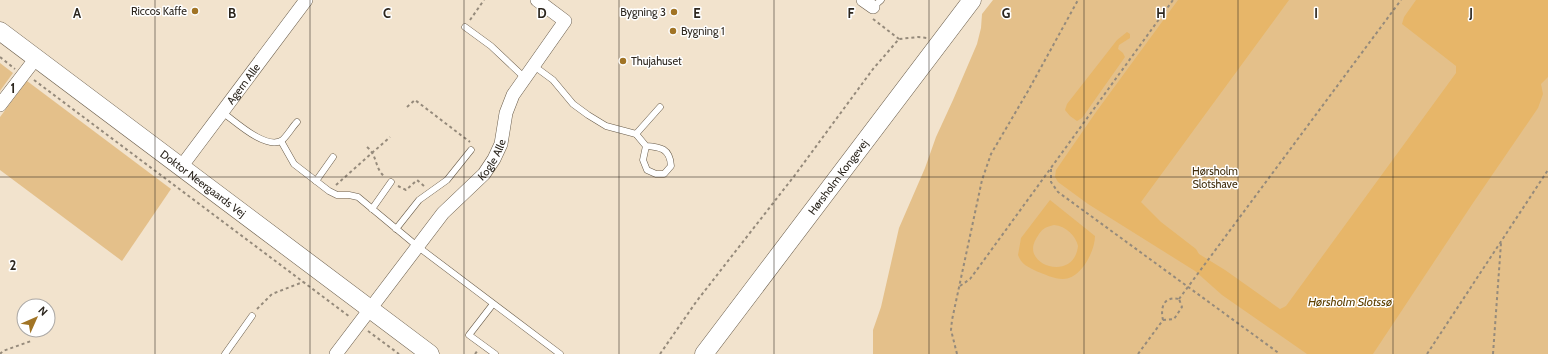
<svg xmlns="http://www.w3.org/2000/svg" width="1548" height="354" viewBox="0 0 1548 354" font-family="Cabin,sans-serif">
	<rect width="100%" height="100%" fill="#f2e3cd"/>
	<!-- green -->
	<g fill="#e4c08a">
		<path d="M993,0H1548V354H873V330L881,307L899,228L925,168L936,137L953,100L977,44L981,28L982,14Z"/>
		<path d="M0,63L13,73L0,91Z"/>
		<path d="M27,81L171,189L122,261L0,170V117Z"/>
	</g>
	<!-- water -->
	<g fill="#e7b669" fill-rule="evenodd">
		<path d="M1178,0H1289L1141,202L1161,222L1196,249L1199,254L1225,270L1280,309L1286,306L1456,73V66L1402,24L1404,17L1416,0H1548V77L1541,84L1543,94L1538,108L1473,203L1373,354H1307L1222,295L1195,271L1088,204L1058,182L1055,177L1056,170L1096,112Z"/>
		<path d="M1127,32L1130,34V38L1119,45L1118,49L1123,53L1125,57L1082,118L1077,121L1070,116L1065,110L1067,104L1117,40Z"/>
		<path d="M1050,200L1095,236C1095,251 1081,279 1063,279C1054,279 1044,274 1036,271C1028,267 1021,264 1018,255L1021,238ZM1054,225C1066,226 1076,236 1078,246C1074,283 1020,265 1036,239C1042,229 1043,228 1054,225Z"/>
	</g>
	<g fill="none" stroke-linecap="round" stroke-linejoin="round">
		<!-- lane casing -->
		<g stroke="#685b49" stroke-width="7">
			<g id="lane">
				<path d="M873,7L881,0"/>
				<path d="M465,27L491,46L526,79"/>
				<path d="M534,66L553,80L573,104L588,115L606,126L636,134L660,107"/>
				<path d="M222,112C235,121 264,149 281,141C286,138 292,127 297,122"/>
				<path d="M636,134L646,146L643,160L647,170L656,174H664L671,166C670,148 660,147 646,146"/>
				<path d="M281,141L294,164L329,191L337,195H349L358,197L417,246L560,354"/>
				<path d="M316,181L333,157"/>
				<path d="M372,209L391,182"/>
				<path d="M396,229L419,200L447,180L471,150"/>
				<path d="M493,304L469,335L495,354"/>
				<path d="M225,354L252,316"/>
			</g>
		</g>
		<!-- street casing -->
		<g stroke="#685b49" stroke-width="14">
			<g id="street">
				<path d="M863,0L873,7"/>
				<path d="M0,105L36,58"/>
				<path id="s1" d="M181,167L306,0"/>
				<path id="s2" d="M336,354L443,213L484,174L494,159L501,144L506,113L513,95L565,21L537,0"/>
			</g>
		</g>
		<!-- secondary casing -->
		<g stroke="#685b49" stroke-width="19">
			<g id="secondary">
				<path id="s3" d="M0,31L430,354"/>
				<path id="s4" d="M704,354L972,0"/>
			</g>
		</g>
		<!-- path -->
		<g stroke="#958a7b" stroke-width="2" stroke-dasharray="3 3" stroke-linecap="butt">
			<path d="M873,19L899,39"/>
			<path d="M470,20L484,0"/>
			<path d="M0,57L15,69"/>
			<path d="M34,80L350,317"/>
			<path d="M407,107L415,100L470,142"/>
			<path d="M367,147C378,156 374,168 385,177"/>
			<path d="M1051,169V182L1058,192L1280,354"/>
			<path d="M336,185L390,137"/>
			<path d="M398,186L406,190L417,180L424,186"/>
			<path d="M960,286L970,279L976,271L1173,0"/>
			<path d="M1179,299L1401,0"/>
			<path d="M257,309L272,294L303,282"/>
			<path d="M1163,320L1174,319L1182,307L1179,299"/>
			<path d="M368,331L399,354"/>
			<path d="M0,354L3,351L31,341"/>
			<path d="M475,354L478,350"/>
			<path d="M660,354L696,302L795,175L873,69L899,39L918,37L927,38"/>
			<path d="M957,354L951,330L952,320L982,180L991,154L1028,91L1078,0"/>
			<path d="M1138,354L1163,320C1160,307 1164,296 1179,299"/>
			<path d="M1427,354L1548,170"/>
			<path d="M1493,354L1501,243"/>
		</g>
		<!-- lane -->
		<use href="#lane" stroke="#fff" stroke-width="6"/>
		<!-- street -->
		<use href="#street" stroke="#fff" stroke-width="13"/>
		<!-- secondary -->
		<use href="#secondary" stroke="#fff" stroke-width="18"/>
	</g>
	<!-- grid -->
	<path fill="none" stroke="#2c261e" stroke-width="1" stroke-opacity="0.55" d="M155,0V354M310,0V354M464,0V354M619,0V354M774,0V354M929,0V354M1084,0V354M1238,0V354M1393,0V354M0,177H1548"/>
	<!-- markers -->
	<g fill="#a17425" stroke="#fff" stroke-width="1.5">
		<circle cx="195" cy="11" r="4"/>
		<circle cx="674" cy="12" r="4"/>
		<circle cx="673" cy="31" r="4"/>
		<circle cx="623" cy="61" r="4"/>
	</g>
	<g text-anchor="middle" stroke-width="3" stroke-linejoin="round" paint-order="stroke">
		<!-- poi labels -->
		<g font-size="11" fill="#2c261e" stroke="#fff" text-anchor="end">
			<text x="187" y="15">Riccos Kaffe</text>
			<text x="666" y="16">Bygning 3</text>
			<text x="681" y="35" text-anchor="start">Bygning 1</text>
			<text x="631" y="65" text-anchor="start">Thujahuset</text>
		</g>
		<!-- street labels -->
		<g font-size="11" fill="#2c261e" stroke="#fff">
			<text dy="4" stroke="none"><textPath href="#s1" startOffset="104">Agern Alle</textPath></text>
			<text dy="4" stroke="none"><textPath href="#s2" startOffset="250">Kogle Alle</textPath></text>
			<text dy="4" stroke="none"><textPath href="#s4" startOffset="222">Hørsholm Kongevej</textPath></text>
			<text dy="4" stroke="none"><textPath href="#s3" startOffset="254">Doktor Neergaards Vej</textPath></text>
		</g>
		<!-- park labels -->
		<g font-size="11" fill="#412d0b" stroke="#fff">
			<text x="1215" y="175">Hørsholm<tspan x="1215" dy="13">Slotshave</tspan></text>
		</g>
		<!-- water labels -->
		<g font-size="12" font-style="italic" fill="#5f4000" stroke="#fff">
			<text x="1350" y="306">Hørsholm Slotssø</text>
		</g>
	</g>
	<g font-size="13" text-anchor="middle" font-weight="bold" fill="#2c261e" stroke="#fff" stroke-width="3" stroke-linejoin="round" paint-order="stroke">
		<text x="77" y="18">A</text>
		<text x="232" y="18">B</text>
		<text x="387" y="18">C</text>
		<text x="542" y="18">D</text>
		<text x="697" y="18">E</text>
		<text x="851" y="18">F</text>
		<text x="1006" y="18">G</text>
		<text x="1161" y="18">H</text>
		<text x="1316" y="18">I</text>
		<text x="1471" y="18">J</text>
		<text x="13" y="93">1</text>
		<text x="13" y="270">2</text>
	</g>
	<!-- north arrow -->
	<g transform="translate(36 318) rotate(45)"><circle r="19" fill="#ffffff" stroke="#aba8a5"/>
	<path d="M0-3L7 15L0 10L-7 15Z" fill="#a17425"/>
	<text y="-6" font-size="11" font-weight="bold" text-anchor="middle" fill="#2c261e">N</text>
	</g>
</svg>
